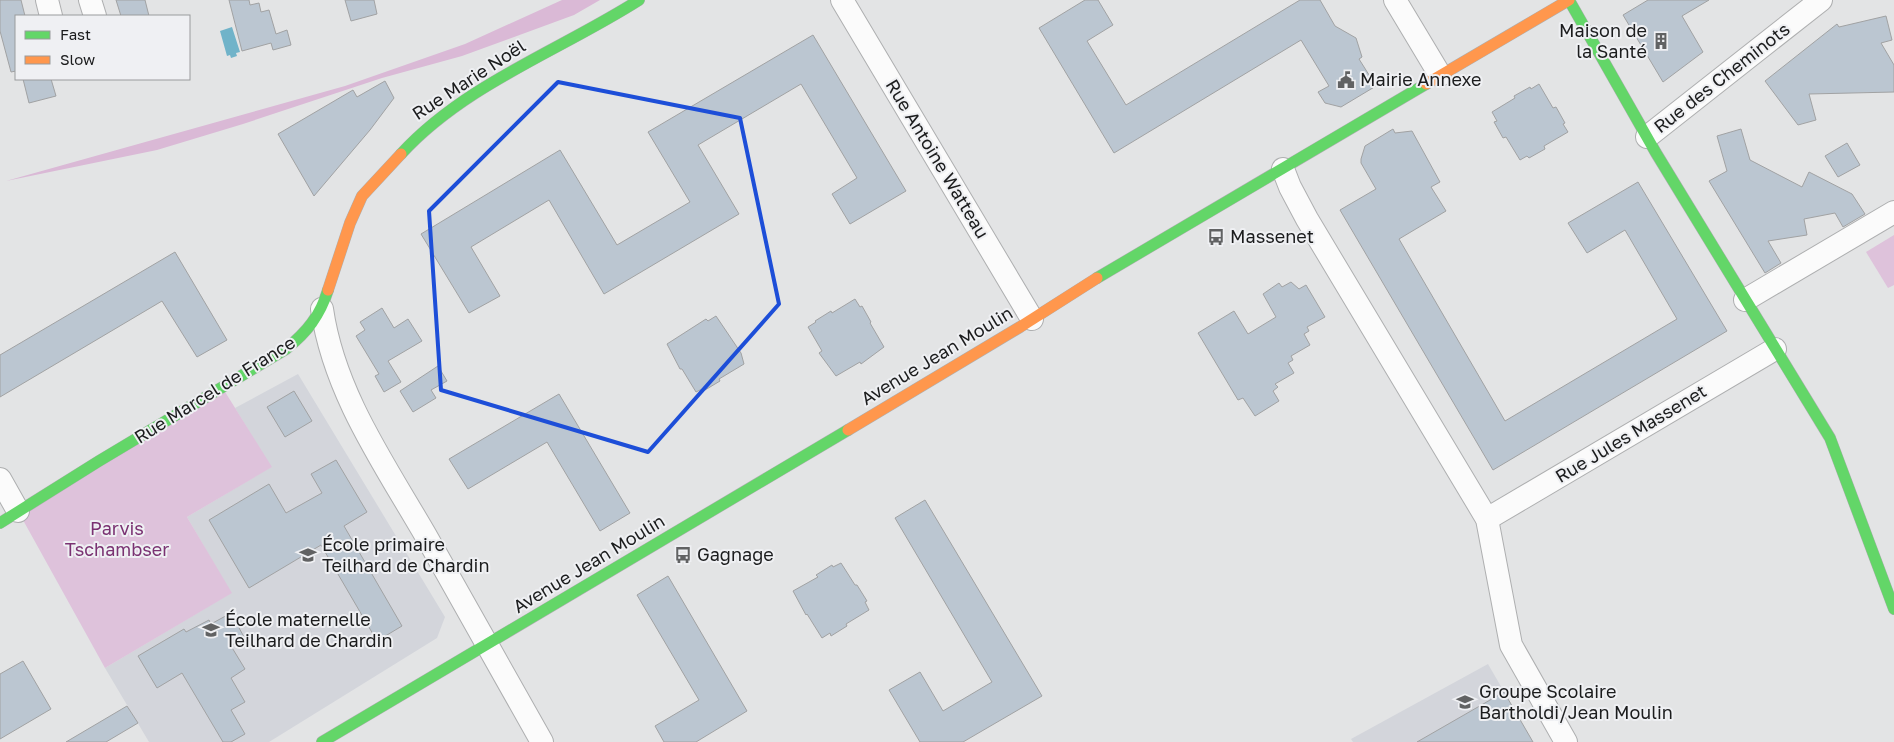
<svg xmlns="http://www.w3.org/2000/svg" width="1894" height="742" viewBox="0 0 1894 742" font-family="'Golos Text',sans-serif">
	<rect width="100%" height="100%" fill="#e3e4e5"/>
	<!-- built -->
	<g fill="#d3d5db">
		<path d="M298,374L445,617L437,638L269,742H149L105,668L231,593L187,517L271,467L235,408Z"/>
		<path d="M1488,664L1533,742H1353L1351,739Z"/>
	</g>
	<!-- green -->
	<g fill="#dec2db">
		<path d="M1894,235V285L1888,288L1866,252Z"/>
		<path d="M222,387L272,467L187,517L232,593L105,668L18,511Z"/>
	</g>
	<!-- forest -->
	<path fill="#dab9d6" d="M562,0H600L574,15L462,56L382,78L243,124L157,150L6,181L345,86L465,44Z"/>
	<!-- water -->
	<path fill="#70b3c9" d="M232,27L240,52L236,53L237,56L231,58L230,55L227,56L220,31Z"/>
	<!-- building -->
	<g fill="#bbc6d1" stroke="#a1a2a3">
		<path d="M0,0H21L25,16H16V71L11,72L0,31Z"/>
		<path d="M116,0H145L149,16H121Z"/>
		<path d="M229,0H249L250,5L259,3L261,12L269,10L276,34L287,30L291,45L273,50L271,43L242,51Z"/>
		<path d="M345,0H374L377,14L351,21Z"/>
		<path d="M1085,0H1098L1113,25L1087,41L1126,105L1300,0H1320L1335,26L1356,38L1362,57L1359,59L1376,86L1341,107L1325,103L1318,92L1329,86L1301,40L1114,153L1039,28Z"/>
		<path d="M1648,0H1709L1682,16L1703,52L1663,82L1623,15Z"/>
		<path d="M1886,16L1892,40L1881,43L1894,65V92L1809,94L1816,120L1798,125L1765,81L1837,24L1839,27Z"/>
		<path d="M813,35L906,191L850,224L832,194L857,178L801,84L698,145L739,214L604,294L549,200L471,247L500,296L469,313L421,234L560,150L617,245L690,202L648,132Z"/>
		<path d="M23,79H51L56,96L29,103Z"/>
		<path d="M385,81L394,98L370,130L314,196L278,134L353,90L357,97Z"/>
		<path d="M1539,84L1553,108L1556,107L1565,123L1563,124L1568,132L1544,146L1545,149L1529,158L1527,156L1520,160L1506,137L1503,138L1494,122L1497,121L1492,112L1515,98L1514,96L1530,87L1531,89Z"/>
		<path d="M1393,129L1395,133L1412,131L1440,182L1431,187L1446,211L1399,239L1505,421L1677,319L1625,230L1587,253L1568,223L1638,182L1727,331L1493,470L1340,210L1376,189L1361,163V159L1365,146Z"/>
		<path d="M1741,129L1750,160L1802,187L1809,172L1852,194L1865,214L1843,227L1835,213L1804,219L1807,235L1768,241L1781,263L1765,273L1709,181L1727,171L1717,136Z"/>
		<path d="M1847,143L1860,165L1838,177L1825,156Z"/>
		<path d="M175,252L227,340L197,357L162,301L0,397V355Z"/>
		<path d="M1291,282L1299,289L1306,285L1325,317L1307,327L1309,331L1304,334L1310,345L1291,356L1293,360L1288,363L1294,373L1275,384L1278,387L1273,391L1279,401L1255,416L1243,398L1238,400L1198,333L1234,311L1248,334L1276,317L1263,294L1279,283L1282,287Z"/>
		<path d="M855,299L860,307L862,306L871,322L870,323L884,347L861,364L860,362L836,376L819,353L822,351L808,327L816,322L815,321L831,311L832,313Z"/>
		<path d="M382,308L394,328L408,319L422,341L388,361L401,382L384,392L375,376L379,374L356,336L365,330L360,322Z"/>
		<path d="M716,316L741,353L744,364L719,379L720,381L705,390L704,388L696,392L682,369H680L667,344L706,319L708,321Z"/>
		<path d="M438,366L447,381L431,390L436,398L413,412L400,391Z"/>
		<path d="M294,391L312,421L285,437L267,407Z"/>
		<path d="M559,394L630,513L600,531L547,442L468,489L449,459Z"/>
		<path d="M336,460L367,512L344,526L402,626L377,641L321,545L249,588L209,520L269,484L286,513L322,493L311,474Z"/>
		<path d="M925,500L1042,696L963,742H920L889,690L920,672L943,711L992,682L895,518Z"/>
		<path d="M841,563L855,585H857L867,601L865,602L869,610L846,624L847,626L831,636L830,633L822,638L807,614L806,615L793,591L818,577L816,575L832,565L833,567Z"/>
		<path d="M668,576L747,711L696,742H664L655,726L699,700L637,595Z"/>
		<path d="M231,613L244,637L231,646L245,669L231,678L245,702L231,710L245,734L231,742H223L182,673L157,688L138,656L184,629L186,632L209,620L211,624Z"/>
		<path d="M23,661L51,709L0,739V674Z"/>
		<path d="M1504,692L1533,742H1417Z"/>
		<path d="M127,706L138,723L106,742H66Z"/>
	</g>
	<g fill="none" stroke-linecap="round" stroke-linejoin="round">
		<!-- street casing -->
		<g stroke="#aeafb0" stroke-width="24">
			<g id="street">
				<path d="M47,0L51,16"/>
				<path d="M90,0L95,16"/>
				<path d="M842,0L1032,319"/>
				<path d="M1395,0L1440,75"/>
				<path d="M1647,137L1821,0"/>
				<path d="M1283,169L1290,187L1307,219L1487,519L1511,645L1566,742"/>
				<path d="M1745,300L1894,212"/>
				<path d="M322,309C334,393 385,465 426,536C465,605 503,673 542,742"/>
				<path d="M0,479L18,511"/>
				<path d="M1487,519L1775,349"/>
			</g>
		</g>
		<!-- fast casing -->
		<g stroke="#aeafb0" stroke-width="12">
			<g id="fast">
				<path d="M1569,0L1656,153L1830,438L1894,609"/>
				<path d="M401,154C465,84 561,50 639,0"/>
				<path d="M1097,278L1426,84"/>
				<path d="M0,523L99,461L286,349C307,332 320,316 328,290"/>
				<path d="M322,742L848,430"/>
			</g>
		</g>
		<!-- slow casing -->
		<g stroke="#aeafb0" stroke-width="12">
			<g id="slow">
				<path d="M1426,84L1569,0"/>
				<path d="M328,290L350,223L362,196L401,154"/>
				<path d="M848,430L1020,327L1097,278"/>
			</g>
		</g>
		<!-- street -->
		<use href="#street" stroke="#fbfbfb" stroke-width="22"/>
		<!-- fast -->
		<use href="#fast" stroke="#63d668" stroke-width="11"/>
		<!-- slow -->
		<use href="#slow" stroke="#ff974d" stroke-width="11"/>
	</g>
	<!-- marked area -->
	<path fill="none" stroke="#1d4ed8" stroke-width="4" stroke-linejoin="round" d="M558,82L740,118L779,304L648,452L441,390L429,211Z"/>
	<!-- icons -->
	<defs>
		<g id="building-bare" transform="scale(1.35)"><path d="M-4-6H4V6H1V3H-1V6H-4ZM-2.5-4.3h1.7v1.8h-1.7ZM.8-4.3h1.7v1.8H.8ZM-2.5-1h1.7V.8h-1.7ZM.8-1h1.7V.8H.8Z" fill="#616263" stroke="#eff0f3" stroke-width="2.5" paint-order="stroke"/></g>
		<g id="civic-bare" transform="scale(1.35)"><path d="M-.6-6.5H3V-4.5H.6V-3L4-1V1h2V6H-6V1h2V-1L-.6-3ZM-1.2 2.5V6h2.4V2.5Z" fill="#616263" stroke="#eff0f3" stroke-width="2.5" paint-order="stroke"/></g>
		<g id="bus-bare" transform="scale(1.35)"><path d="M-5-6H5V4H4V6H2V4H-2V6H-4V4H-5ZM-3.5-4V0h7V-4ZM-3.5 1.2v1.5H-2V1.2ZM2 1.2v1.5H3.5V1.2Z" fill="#616263" stroke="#eff0f3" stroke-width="2.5" paint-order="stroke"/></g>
		<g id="school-bare" transform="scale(1.35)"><path d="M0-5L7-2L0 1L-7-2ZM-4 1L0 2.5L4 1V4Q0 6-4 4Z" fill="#616263" stroke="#eff0f3" stroke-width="2.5" paint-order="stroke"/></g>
	</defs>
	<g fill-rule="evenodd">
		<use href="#building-bare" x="1661" y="41"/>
		<use href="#civic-bare" x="1346" y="80"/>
		<use href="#bus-bare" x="1216" y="237"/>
		<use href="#school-bare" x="308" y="555"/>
		<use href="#bus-bare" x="683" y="555"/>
		<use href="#school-bare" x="211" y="630"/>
		<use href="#school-bare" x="1465" y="702"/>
	</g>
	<g text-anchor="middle" stroke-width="4" stroke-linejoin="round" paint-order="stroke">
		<!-- poi labels -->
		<g font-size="18" fill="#1b1c1d" stroke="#eff0f3" text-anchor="start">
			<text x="1647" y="37" text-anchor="end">Maison de<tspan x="1647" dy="21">la Santé</tspan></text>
			<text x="1360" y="86">Mairie Annexe</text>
			<text x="1230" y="243">Massenet</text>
			<text x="322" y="551">École primaire<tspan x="322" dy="21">Teilhard de Chardin</tspan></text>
			<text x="697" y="561">Gagnage</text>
			<text x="225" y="626">École maternelle<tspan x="225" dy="21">Teilhard de Chardin</tspan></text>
			<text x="1479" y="698">Groupe Scolaire<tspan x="1479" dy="21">Bartholdi/Jean Moulin</tspan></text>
		</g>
		<!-- street labels -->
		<g font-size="18" fill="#1b1c1d" stroke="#eff0f3">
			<text transform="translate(1722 78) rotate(-38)" y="6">Rue des Cheminots</text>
			<text transform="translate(469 80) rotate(-33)" y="6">Rue Marie Noël</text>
			<text transform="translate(937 159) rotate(59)" y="6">Rue Antoine Watteau</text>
			<text transform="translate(937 356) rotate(-31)" y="6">Avenue Jean Moulin</text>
			<text transform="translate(215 390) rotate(-32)" y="6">Rue Marcel de France</text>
			<text transform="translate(1631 434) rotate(-31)" y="6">Rue Jules Massenet</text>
			<text transform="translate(589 564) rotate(-31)" y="6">Avenue Jean Moulin</text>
		</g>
		<!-- park labels -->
		<g font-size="18" fill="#7a3272" stroke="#eff0f3">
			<text x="117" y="535">Parvis<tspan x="117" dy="21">Tschambser</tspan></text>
		</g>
	</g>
	<!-- legend -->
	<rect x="15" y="15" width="175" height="65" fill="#eff0f3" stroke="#9a9b9d"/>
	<rect x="25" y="31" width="25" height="8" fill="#63d668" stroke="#9a9b9d"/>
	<text x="60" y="40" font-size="15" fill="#1b1c1d">Fast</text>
	<rect x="25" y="56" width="25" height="8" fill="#ff974d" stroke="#9a9b9d"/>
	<text x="60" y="65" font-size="15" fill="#1b1c1d">Slow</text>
</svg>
